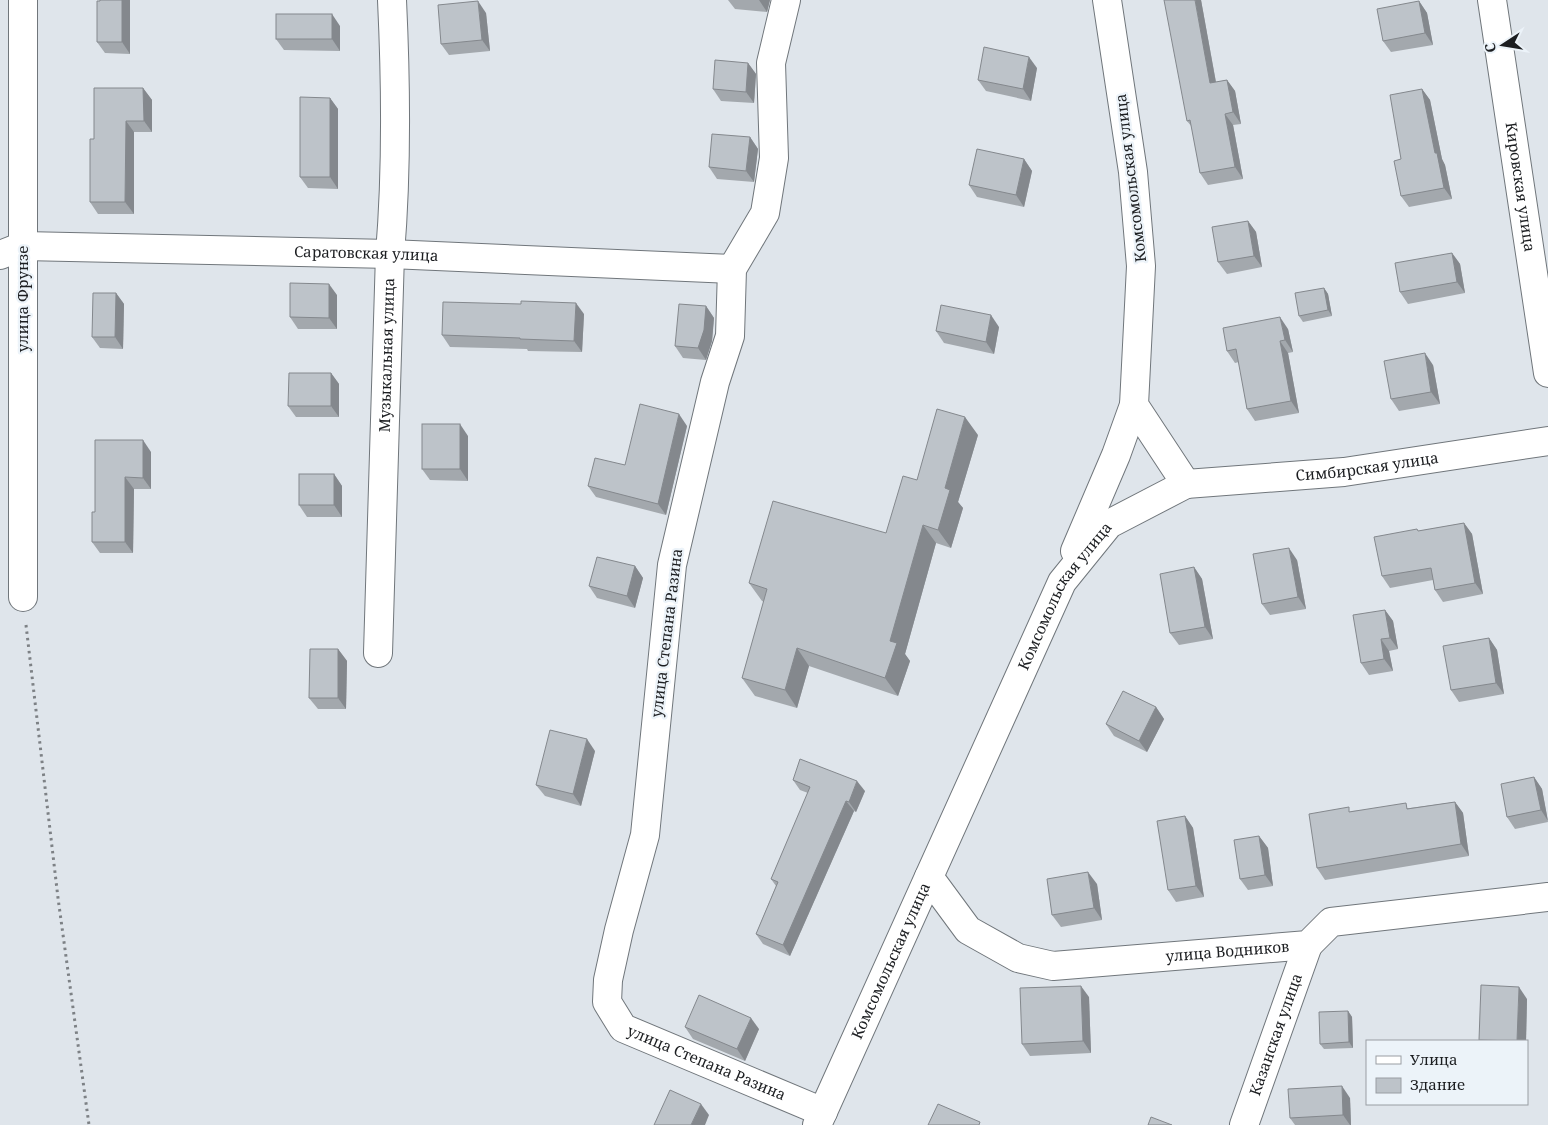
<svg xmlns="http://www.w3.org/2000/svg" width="1548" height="1125" viewBox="0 0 1548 1125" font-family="'Noto Serif',serif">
	<rect width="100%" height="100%" fill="#dfe5eb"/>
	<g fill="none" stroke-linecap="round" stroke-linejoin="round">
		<!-- minor casing -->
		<g stroke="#70767b" stroke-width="30">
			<g id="minor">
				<path id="s1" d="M786,0L771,63L774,158L765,213L732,269L730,336L715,382L672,565L645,835L619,930L608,980L607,1002L623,1028L823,1112"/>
				<path id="s2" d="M0,255L23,246L390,254L732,269"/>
				<path d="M1075,551L1116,455L1134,405"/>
				<path d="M23,597V0"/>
				<path id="s3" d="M378,653L390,254C397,170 396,84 392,0"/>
				<path id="s4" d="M929,877L968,930L1018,958L1053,966L1308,945L1331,922L1548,897"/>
				<path id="s5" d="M817,1125L1062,582L1109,524L1186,484L1134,405L1141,266L1133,172L1107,0"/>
				<path id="s6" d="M1244,1125L1308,945"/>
			</g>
		</g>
		<!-- major casing -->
		<g stroke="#70767b" stroke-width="30">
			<g id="major">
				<path id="s7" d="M1492,0L1548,373"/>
				<path id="s8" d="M1186,484L1344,472L1548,441"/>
			</g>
		</g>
		<!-- path -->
		<path stroke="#7d8185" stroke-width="3" stroke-dasharray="2.5 4" stroke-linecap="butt" d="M26,625L58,898L89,1125"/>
		<!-- minor -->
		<use href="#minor" stroke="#fff" stroke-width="28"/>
		<!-- major -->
		<use href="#major" stroke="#fff" stroke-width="28"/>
	</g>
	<!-- wall -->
	<g fill="#a3a8ad">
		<path d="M100,0H130V54L105,53L97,42Z"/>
		<path d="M728,0H770L767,12L735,9Z"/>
		<path d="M1201,0L1216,82L1227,80L1235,91L1241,124L1233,125L1243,179L1208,185L1200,173L1192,127L1187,121Z"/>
		<path d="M1419,1L1427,13L1433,45L1391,52L1383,41Z"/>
		<path d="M486,13L490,51L449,55L441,44Z"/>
		<path d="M340,26V51L284,50L276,39Z"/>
		<path d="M748,63L756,74L754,103L721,101L713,89Z"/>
		<path d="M1037,68L1031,101L986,91L978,80Z"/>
		<path d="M143,88L152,100V132H134V214H98L90,202L94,139Z"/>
		<path d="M1422,89L1430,100L1442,159L1445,165L1452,199L1409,207L1401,196V159Z"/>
		<path d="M330,98L338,109V189L308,188L300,177Z"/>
		<path d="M750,137L758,149L754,182L717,179L709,167Z"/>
		<path d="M1024,159L1032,171L1024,207L977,197L969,185Z"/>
		<path d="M1248,221L1256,232L1262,267L1227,274L1218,262Z"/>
		<path d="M1452,253L1460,264L1465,293L1408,304L1400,292Z"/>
		<path d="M1324,288L1328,294L1332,316L1303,322L1299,316Z"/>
		<path d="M116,293L124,304L123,349L100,348L92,337Z"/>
		<path d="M337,295V329H298L290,317Z"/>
		<path d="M706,306L714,318L712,341L706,360L683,358L675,346Z"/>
		<path d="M584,314L582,352L528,351L527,349L450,347L442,335Z"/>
		<path d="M999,327L994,354L944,343L936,331Z"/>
		<path d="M1288,329L1293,352L1288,353L1299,413L1255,421L1247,409L1239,362L1235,363L1227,351Z"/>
		<path d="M1433,365L1440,404L1399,411L1391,399Z"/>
		<path d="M331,373L339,384V417H296L288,406Z"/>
		<path d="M687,426L666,515L596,497L588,486L625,465Z"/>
		<path d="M978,435L958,502L963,508L951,548L936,543L905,654L910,661L898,696L809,666L797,708L755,696L742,678L764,602L762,601L749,583L886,533L917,480Z"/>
		<path d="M468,436V481L430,480L422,469Z"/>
		<path d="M95,440L151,452V489H134L133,553H100L92,542L95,512Z"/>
		<path d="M334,474L342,486V517H307L299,505Z"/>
		<path d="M1464,523L1472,534L1483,594L1443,602L1435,590L1433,580L1390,588L1382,576L1419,531Z"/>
		<path d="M1297,560L1306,609L1270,615L1262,604Z"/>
		<path d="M635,566L643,578L635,608L597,598L589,586Z"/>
		<path d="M1194,567L1202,579L1213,639L1179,645L1170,633Z"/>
		<path d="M1385,610L1393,621L1398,649L1389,651L1393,671L1369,675L1361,663Z"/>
		<path d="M1489,638L1497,650L1504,694L1459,702L1451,690Z"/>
		<path d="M338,649L347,661L346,709H318L309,698Z"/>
		<path d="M1156,707L1164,719L1147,752L1114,736L1106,724Z"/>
		<path d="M595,751L581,806L545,796L536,785Z"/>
		<path d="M1534,777L1542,789L1548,822L1515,829L1507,817Z"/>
		<path d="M793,780L865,791L856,812L854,811L790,956L763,944L756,934L776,886L771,879L808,793L800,790Z"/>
		<path d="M1455,802L1463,813L1469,856L1325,880L1317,868L1351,811L1410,808Z"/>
		<path d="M1185,816L1193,828L1204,897L1176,902L1168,890Z"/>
		<path d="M1259,836L1268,848L1273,886L1248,890L1240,879Z"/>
		<path d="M1097,884L1102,920L1061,927L1052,915Z"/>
		<path d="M1089,997L1091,1053L1030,1056L1022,1044Z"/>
		<path d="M1527,999L1526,1041H1480L1479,1040Z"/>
		<path d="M1348,1011L1352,1017L1353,1048L1324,1049L1320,1044Z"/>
		<path d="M685,1027L759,1029L745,1061L693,1039Z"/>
		<path d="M1350,1098L1351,1125H1295L1290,1118Z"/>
	</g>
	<!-- shaded-wall -->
	<g fill="#84888d">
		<path d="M122,0H130V54L122,42Z"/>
		<path d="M759,0H770L767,12Z"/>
		<path d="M1195,0H1201L1218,94L1210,83Z"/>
		<path d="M478,1L486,13L490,51L482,40Z"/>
		<path d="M1419,1L1427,13L1433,45L1425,33Z"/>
		<path d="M332,14L340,26V51L332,39Z"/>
		<path d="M1029,57L1037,68L1031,101L1023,89Z"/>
		<path d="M748,63L756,74L754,103L746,92Z"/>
		<path d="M1227,80L1235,91L1241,124L1233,112Z"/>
		<path d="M143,88L152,100V132L144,121Z"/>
		<path d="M1422,89L1430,100L1442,159L1445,165L1452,199L1444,188L1435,153Z"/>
		<path d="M330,98L338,109V189L330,177Z"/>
		<path d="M1225,114L1233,125L1243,179L1235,167Z"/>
		<path d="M126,121L134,132V214L125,202Z"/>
		<path d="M750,137L758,149L754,182L746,171Z"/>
		<path d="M1024,159L1032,171L1024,207L1016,195Z"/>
		<path d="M1248,221L1256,232L1262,267L1254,256Z"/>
		<path d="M1452,253L1460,264L1465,293L1457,282Z"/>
		<path d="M329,284L337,295V329L329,318Z"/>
		<path d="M1324,288L1328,294L1332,316L1328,310Z"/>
		<path d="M116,293L124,304L123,349L115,337Z"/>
		<path d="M576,303L584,314L582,352L574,341Z"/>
		<path d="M706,306L714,318L712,341L706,360L698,348Z"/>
		<path d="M991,315L999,327L994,354L986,342Z"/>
		<path d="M1280,317L1288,329L1293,352L1285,340Z"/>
		<path d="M1280,341L1288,353L1299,413L1291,401Z"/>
		<path d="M1425,353L1433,365L1440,404L1431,392Z"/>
		<path d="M331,373L339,384V417L331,406Z"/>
		<path d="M679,414L687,426L666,515L658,504Z"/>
		<path d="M965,417L978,435L958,502L963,508L951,548L938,530L945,488Z"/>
		<path d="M460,424L468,436V481L460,469Z"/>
		<path d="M143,440L151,452V489L143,478Z"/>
		<path d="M334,474L342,486V517L334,505Z"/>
		<path d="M125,477L134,489L133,553L125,542Z"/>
		<path d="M1464,523L1472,534L1483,594L1475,583Z"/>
		<path d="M923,525L936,543L905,654L910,661L898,696L885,678L890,641Z"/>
		<path d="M1289,548L1297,560L1306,609L1298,597Z"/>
		<path d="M635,566L643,578L635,608L627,596Z"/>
		<path d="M1194,567L1202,579L1213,639L1205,627Z"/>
		<path d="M1385,610L1393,621L1398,649L1390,638Z"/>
		<path d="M1489,638L1497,650L1504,694L1496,683Z"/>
		<path d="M1381,639L1389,651L1393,671L1384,659Z"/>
		<path d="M797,648L809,666L797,708L785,690Z"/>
		<path d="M338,649L347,661L346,709L338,698Z"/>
		<path d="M1156,707L1164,719L1147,752L1139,741Z"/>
		<path d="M587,739L595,751L581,806L573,794Z"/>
		<path d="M1534,777L1542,789L1548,821L1541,810Z"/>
		<path d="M857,781L865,791L856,812L849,802Z"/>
		<path d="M846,801L854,811L790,956L783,945Z"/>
		<path d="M1455,802L1463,813L1469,856L1461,844Z"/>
		<path d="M1185,816L1193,828L1204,897L1196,886Z"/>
		<path d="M1259,836L1268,848L1273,886L1265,875Z"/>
		<path d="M1088,872L1097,884L1102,920L1094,908Z"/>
		<path d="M1081,986L1089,997L1091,1053L1083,1041Z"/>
		<path d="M1519,987L1527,999L1526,1041H1517Z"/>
		<path d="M1348,1011L1352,1017L1353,1048L1349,1042Z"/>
		<path d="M751,1018L759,1029L745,1061L737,1049Z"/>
		<path d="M1342,1086L1350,1098L1351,1125H1350L1343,1115Z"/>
		<path d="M701,1104L709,1115L705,1125H691Z"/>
	</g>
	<!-- building -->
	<g fill="#bdc3c9" stroke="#84888d">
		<path d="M100,0H122V42H97V1H100Z"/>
		<path d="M1164,0H1195L1210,83L1227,80L1233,112L1225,114L1235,167L1200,173L1190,120L1187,121Z"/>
		<path d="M478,1L482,40L441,44L438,5Z"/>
		<path d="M1419,1L1425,33L1383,41L1377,9Z"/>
		<rect x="276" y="14" width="56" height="25"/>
		<path d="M984,47L1029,57L1023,89L978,80Z"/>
		<path d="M715,60L748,63L746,92L713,89Z"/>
		<path d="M94,88H143L144,121H126L125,202H90V139H94Z"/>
		<path d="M1422,89L1435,153H1437L1444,188L1401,196L1394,161L1401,159L1390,95Z"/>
		<path d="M300,97L330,98V177H300Z"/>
		<path d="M712,134L750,137L746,171L709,167Z"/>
		<path d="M977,149L1024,159L1016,195L969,185Z"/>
		<path d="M1248,221L1254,256L1218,262L1212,227Z"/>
		<path d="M1452,253L1457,282L1400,292L1395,263Z"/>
		<path d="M290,283L329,284V318L290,317Z"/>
		<path d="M1324,288L1328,310L1299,316L1295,293Z"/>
		<path d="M93,293H116L115,337H92Z"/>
		<path d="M521,301L576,303L574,341L520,339V338L442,335L443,302L521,304Z"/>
		<path d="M679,304L706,306L704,330L698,348L675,346Z"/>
		<path d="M941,305L991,315L986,342L936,331Z"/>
		<path d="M1280,317L1285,340L1280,341L1291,401L1247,409L1236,349L1227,351L1223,328Z"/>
		<path d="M1425,353L1431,392L1391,399L1384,361Z"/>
		<path d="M289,373H331V406H288Z"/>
		<path d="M640,404L679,414L658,504L588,486L595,458L625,465Z"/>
		<path d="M937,409L965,417L945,488L950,490L938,530L923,525L890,641L897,643L885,678L797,648L785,690L742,678L767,589L749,583L773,501L886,533L903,476L917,480Z"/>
		<rect x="422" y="424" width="38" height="45"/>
		<path d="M95,440H143V478L125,477V542H92V512H95Z"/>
		<rect x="299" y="474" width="35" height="31"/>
		<path d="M1464,523L1475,583L1435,590L1431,568L1382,576L1374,537L1417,529L1418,531Z"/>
		<path d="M1289,548L1298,597L1262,604L1253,554Z"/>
		<path d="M597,557L635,566L627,596L589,586Z"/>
		<path d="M1194,567L1205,627L1170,633L1160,574Z"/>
		<path d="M1385,610L1390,638L1381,639L1384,659L1361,663L1353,615Z"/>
		<path d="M1489,638L1496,683L1451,690L1443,646Z"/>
		<path d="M310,649H338V698H309Z"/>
		<path d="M1123,691L1156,707L1139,741L1106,724Z"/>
		<path d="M550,730L587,739L573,794L536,785Z"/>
		<path d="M800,759L857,781L849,802L846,801L783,945L756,934L778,882L771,879L810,787L793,780Z"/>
		<path d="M1534,777L1541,810L1507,817L1501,784Z"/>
		<path d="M1455,802L1461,844L1317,868L1309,814L1349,807V812L1406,803L1407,809Z"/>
		<path d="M1185,816L1196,886L1168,890L1157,821Z"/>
		<path d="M1259,836L1265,875L1240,879L1234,840Z"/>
		<path d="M1088,872L1094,908L1052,915L1047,879Z"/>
		<path d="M1481,985L1519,987L1517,1041L1479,1040Z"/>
		<path d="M1081,986L1083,1041L1022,1044L1020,988Z"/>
		<path d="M699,995L751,1018L737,1049L685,1027Z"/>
		<path d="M1348,1011L1349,1042L1320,1044L1319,1012Z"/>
		<path d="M1342,1086L1343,1115L1290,1118L1288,1089Z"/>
		<path d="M670,1090L701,1104L691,1125H654Z"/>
		<path d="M938,1104L980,1122L979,1125H928Z"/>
		<path d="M1151,1117L1172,1125H1148Z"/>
	</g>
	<g text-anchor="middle" stroke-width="4.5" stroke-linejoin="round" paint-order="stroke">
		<!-- street labels -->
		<g font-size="15" fill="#1c1e21" stroke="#ecf3f9">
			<text transform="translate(1131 178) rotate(-97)" y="5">Комсомольская улица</text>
			<text dy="5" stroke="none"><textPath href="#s7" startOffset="189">Кировская улица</textPath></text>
			<text dy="5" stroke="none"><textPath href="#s2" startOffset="368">Саратовская улица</textPath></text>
			<text transform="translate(23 299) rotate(-90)" y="5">улица Фрунзе</text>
			<text dy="5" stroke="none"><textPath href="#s3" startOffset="298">Музыкальная улица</textPath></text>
			<text dy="5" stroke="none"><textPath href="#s8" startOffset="182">Симбирская улица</textPath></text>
			<text dy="5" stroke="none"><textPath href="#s5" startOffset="585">Комсомольская улица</textPath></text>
			<text transform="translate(667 633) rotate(-83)" y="5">улица Степана Разина</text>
			<text dy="5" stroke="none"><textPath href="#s4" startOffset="334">улица Водников</textPath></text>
			<text dy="5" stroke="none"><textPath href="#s5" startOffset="180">Комсомольская улица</textPath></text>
			<text dy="5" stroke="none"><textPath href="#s6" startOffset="96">Казанская улица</textPath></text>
			<text dy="5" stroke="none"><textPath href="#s1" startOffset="1148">улица Степана Разина</textPath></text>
		</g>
	</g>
	<!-- legend -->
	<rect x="1366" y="1040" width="162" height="65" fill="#ecf3f9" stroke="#999ea3"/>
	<rect x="1376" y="1056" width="25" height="8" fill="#ffffff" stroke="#999ea3"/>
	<text x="1410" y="1065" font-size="15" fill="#1c1e21">Улица</text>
	<rect x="1376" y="1078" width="25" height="15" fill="#bdc3c9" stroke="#999ea3"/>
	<text x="1410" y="1090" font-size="15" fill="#1c1e21">Здание</text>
	<!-- north arrow -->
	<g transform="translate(1503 45) rotate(258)" stroke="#ecf3f9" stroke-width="4" paint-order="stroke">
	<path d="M0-4L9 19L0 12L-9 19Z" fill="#1c1e21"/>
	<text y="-8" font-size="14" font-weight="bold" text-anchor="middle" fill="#1c1e21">С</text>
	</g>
</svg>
